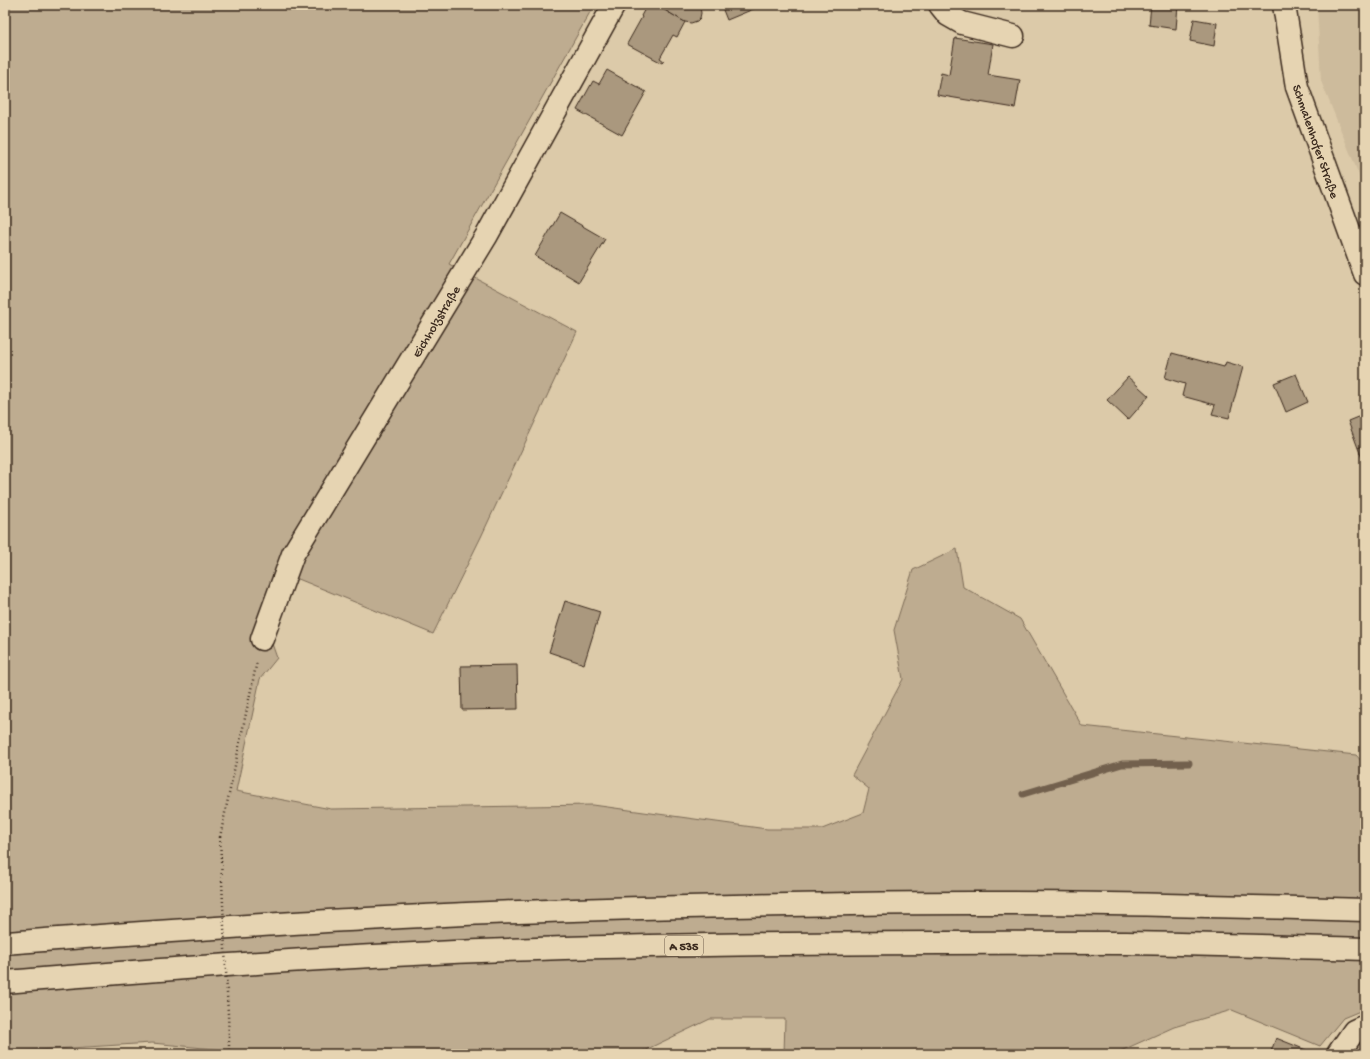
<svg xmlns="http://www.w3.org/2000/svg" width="1370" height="1059" viewBox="0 0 1370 1059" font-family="'Gochi Hand',sans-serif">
	<rect width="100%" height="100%" fill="#dccaa9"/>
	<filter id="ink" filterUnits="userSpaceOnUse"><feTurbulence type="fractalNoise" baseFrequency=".025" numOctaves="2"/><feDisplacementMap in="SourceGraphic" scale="8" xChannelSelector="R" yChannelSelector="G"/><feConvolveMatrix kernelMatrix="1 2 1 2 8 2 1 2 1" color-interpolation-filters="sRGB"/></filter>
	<g filter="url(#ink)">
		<!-- built -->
		<path fill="#cdbb9c" d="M1317,5H1365V190L1321,81Z"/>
		<!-- green -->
		<path fill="#beac90" stroke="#7c6b57" d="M5,5H594L449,264L577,332L481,537L433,634L291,576L269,635L277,658L260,679L236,791L331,809L593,805L767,829H822L863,813L869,789L852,775L903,679L894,630L913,570L957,549L963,587L1020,619L1082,726L1356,755L1365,765V1009L1343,1018L1320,1046L1232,1010L1174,1027L1114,1054H784L785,1019H710L637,1054H245V1052L152,1043L5,1052Z"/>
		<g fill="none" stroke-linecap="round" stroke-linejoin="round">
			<!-- stream -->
			<path stroke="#72604d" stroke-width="7" d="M1023,794L1122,764L1189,763"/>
		</g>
		<!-- building -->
		<g fill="#aa987e" stroke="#3b2a1e">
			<path d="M647,5H656L685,22L677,37L673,35L660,58L664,61L662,63L627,44L642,17L641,16Z"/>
			<path d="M656,5H697L700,7L701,13L700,18L697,21L691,23L685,22Z"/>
			<path d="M721,5H763L727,20Z"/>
			<path d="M1151,5H1178L1176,29L1149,25Z"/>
			<path d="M1194,19L1217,23L1214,46L1190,41Z"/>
			<path d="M955,38L993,44L988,75L1020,80L1015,108L937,95L941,73L949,75Z"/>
			<path d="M607,70L646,92L622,135L577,110L593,81L599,84Z"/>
			<path d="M560,213L605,239L579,282L535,256Z"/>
			<path d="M1172,353L1224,367L1226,362L1243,367L1229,418L1212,414L1215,405L1182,396L1185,384L1165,378Z"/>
			<path d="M1296,374L1308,402L1286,412L1274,383Z"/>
			<path d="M1128,377L1149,396L1128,420L1107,400Z"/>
			<path d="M1365,414V445L1358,448L1348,421Z"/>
			<path d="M1365,445V466L1358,448Z"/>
			<path d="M565,601L600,612L584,664L549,652Z"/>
			<path d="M517,665L518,709L462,710L461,666Z"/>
			<path d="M1276,1038L1306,1050L1305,1054H1270Z"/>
		</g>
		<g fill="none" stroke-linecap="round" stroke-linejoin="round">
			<!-- minor casing -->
			<g stroke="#3b2a1e" stroke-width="25">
				<g id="minor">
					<path d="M940,5L948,15L962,23L1013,36"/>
					<path d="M262,639L293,554L487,235L614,5"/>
					<path d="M1338,1054L1354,1031L1365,1026"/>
				</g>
			</g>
			<!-- major casing -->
			<g stroke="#3b2a1e" stroke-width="25">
				<path id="major" d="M1284,5L1297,87L1365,274"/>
			</g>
			<!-- highway casing -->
			<g stroke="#3b2a1e" stroke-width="25">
				<g id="highway">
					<path d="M5,943C126,934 246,925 367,919C528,910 690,906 852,904C1023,901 1194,905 1365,910"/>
					<path d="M5,982C182,968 360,954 537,949C733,943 930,942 1126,943C1205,944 1285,947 1365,949"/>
				</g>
			</g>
			<!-- path -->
			<g stroke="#3b2a1e" stroke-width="2.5" stroke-dasharray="1 3" stroke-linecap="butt">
				<path d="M220,837L257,661"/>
				<path d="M229,1037V1054"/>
			</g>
			<!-- minor -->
			<use href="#minor" stroke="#e6d4b2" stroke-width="22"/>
			<!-- major -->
			<use href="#major" stroke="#e6d4b2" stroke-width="22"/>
			<!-- highway -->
			<use href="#highway" stroke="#e6d4b2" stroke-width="22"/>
			<!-- path-bridge -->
			<path stroke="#3b2a1e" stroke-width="2.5" stroke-dasharray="1 3" stroke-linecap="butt" d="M220,837L229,1037"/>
		</g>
	</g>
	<g text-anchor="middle" stroke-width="3.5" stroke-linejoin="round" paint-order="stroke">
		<!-- shield labels -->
		<rect fill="#e6d4b2" stroke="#6e5d4a" stroke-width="1" x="665" y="936" width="38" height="20" rx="3"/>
		<g font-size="12" font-weight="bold" fill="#3b2a1e">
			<text x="684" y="950">A 535</text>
		</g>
		<!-- street labels -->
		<g font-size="13" fill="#3b2a1e" stroke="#e6d4b2">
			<text transform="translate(1317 141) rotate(71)" y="5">Schmalenhofer Straße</text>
			<text transform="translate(435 321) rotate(-59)" y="5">Eichholzstraße</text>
		</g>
	</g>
	<!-- margin -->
	<rect width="1370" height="1059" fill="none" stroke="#e6d4b2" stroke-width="20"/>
	<rect x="10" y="10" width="1350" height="1039" fill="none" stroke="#3b2a1e" stroke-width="1.5" filter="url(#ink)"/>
</svg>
